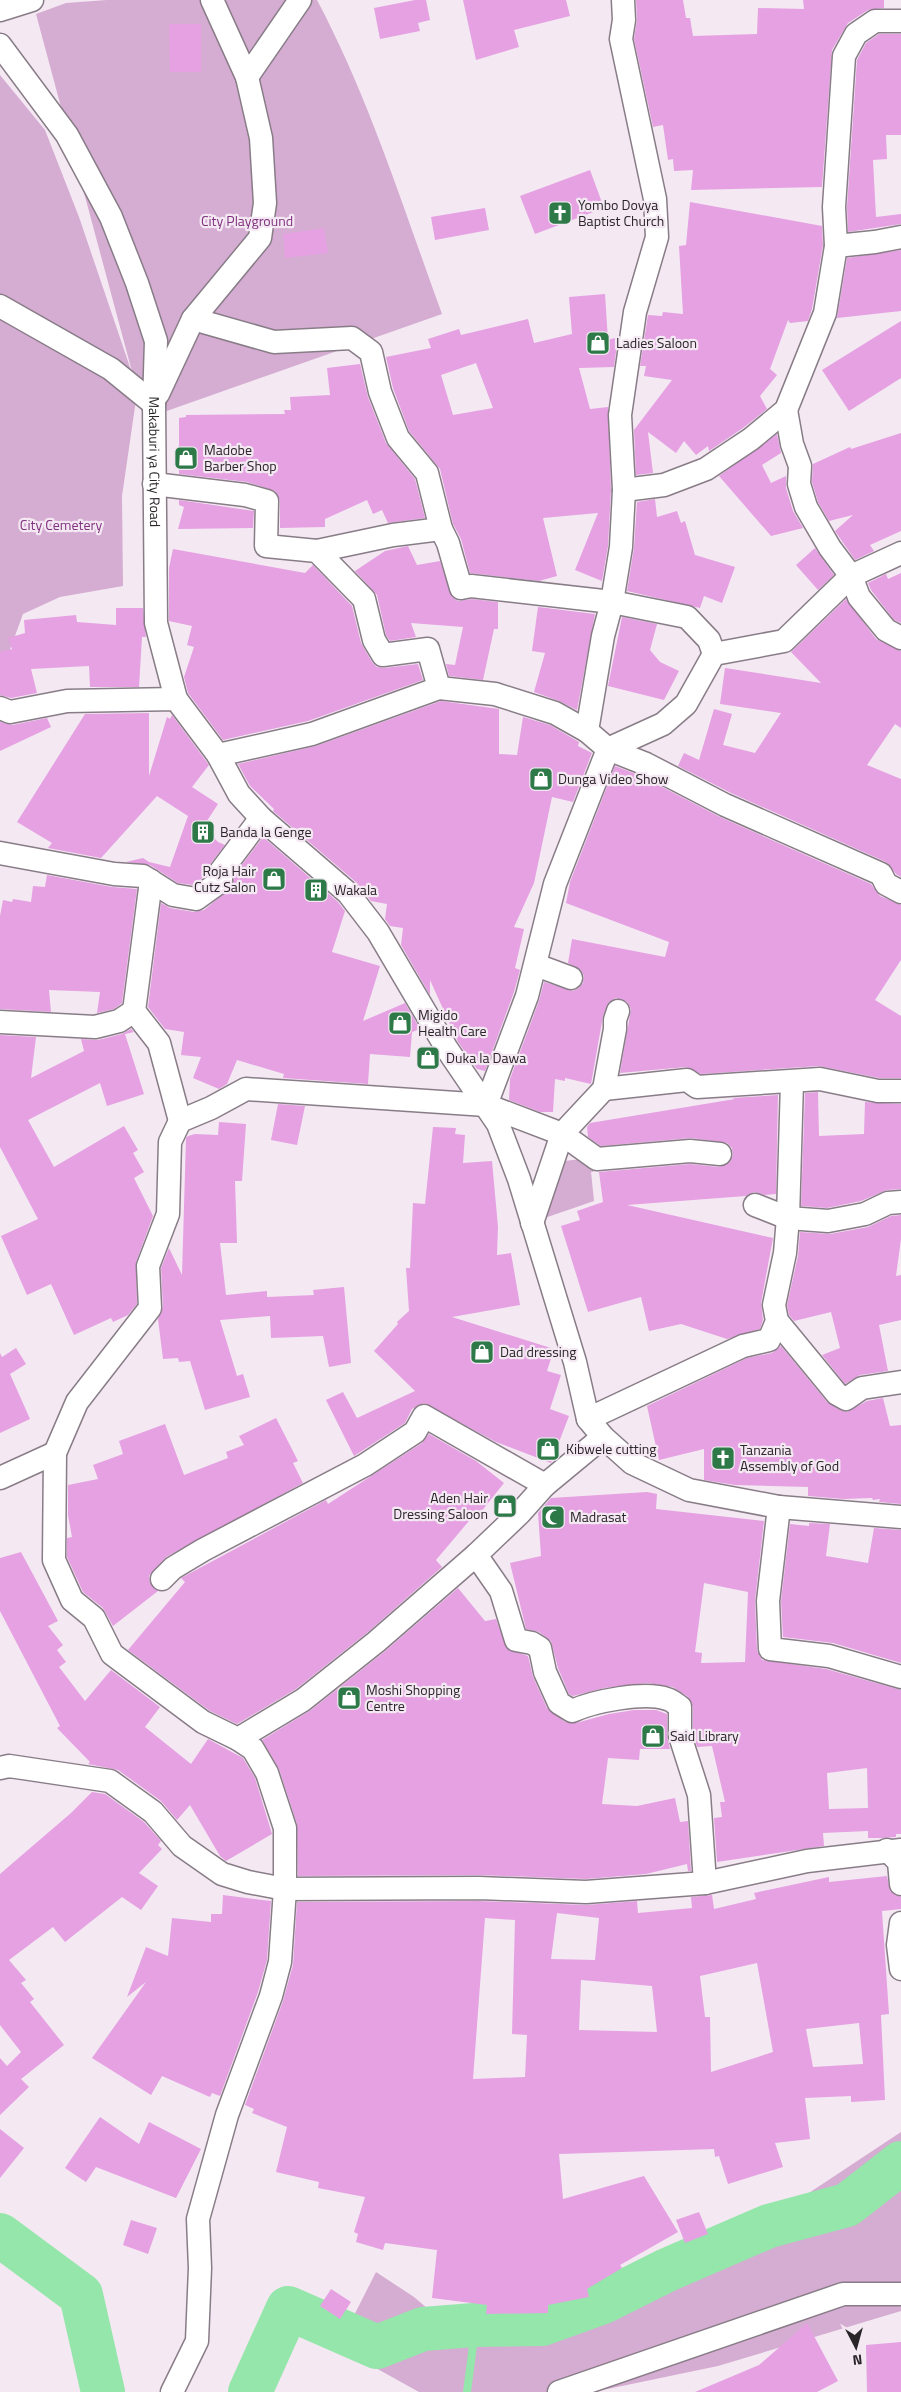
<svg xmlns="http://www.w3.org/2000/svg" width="901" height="2392" viewBox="0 0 901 2392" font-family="'Titillium Web',sans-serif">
	<rect width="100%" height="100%" fill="#f4e8f3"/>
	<!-- green -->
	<g fill="#d5acd2">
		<path d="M107,0H317C369,98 404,210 442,314L144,419L137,393L122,496L123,586L60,597L23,614L0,677V75L45,130L79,217L134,379L36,14L66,3Z"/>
		<path d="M592,1158L593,1172H591L594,1201L536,1221L554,1162Z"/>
		<path d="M901,2132V2311L718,2366L593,2392H419L338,2347L376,2272L414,2297L461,2337L575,2310L694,2269Z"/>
	</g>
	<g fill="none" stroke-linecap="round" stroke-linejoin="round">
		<!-- stream -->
		<path stroke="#95e6aa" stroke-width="8" d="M467,2392L475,2330L474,2325"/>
		<!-- river -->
		<g stroke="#95e6aa" stroke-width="44">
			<path d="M0,2235L81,2295L103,2392"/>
			<path d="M250,2392L288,2308L377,2347L423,2329L474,2325L542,2324L603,2302L667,2270L769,2226L847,2205L901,2163"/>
		</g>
	</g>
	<!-- building -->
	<g fill="#e5a1e2" fill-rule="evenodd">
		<path d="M415,0H426L430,20L418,23L420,31L380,39L374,8Z"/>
		<path d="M463,0H566L570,16L514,30L519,47L476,60Z"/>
		<path d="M636,0H683L686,18H690L693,36L757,34L758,8L804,9L803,0H884V8L868,10L848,23L832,50L822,187L691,190L693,170L674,171L673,159L668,160L663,125L653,127L634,39L637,20Z"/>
		<path d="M169,24H201V72H170Z"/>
		<path d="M879,34H901V135H886L887,159L873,160L876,217L901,214V224L848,232L847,207L857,60L866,43Z"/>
		<path d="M590,170L604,208L535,234L520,196Z"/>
		<path d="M690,202L822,226L823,245L812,309L808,321L790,323L788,320L770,369L777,375L760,396L767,409L743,428L709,451L708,446L696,455L684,441L676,453L648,432L653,473L636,475L634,430L672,380L644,376L646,366H640L648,315L662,316L663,312L683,314L679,246L686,245Z"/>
		<path d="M485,208L489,230L435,240L431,217Z"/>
		<path d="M324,228L328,253L285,258L283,234Z"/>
		<path d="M901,250V311L837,318L847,258Z"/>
		<path d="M605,294L608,340L618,337L614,367L579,368L590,409L608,407L611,490L608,546L602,581L575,570L598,513L543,518L557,576L539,581L470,573L461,539L453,524L440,469L409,431L393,388L386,357L431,348L428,339L459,329L461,335L528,319L534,343L572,334L569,297ZM476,363L493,408L453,415L441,375Z"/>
		<path d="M901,321V378L849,411L822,370Z"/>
		<path d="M360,364L368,397L386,443L415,479L425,518L388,523L382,510L373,514L367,500L325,519V527L280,528V501L275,491L247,482L179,474V418L186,417V415L285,414L284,410H291L290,397L330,395L327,368Z"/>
		<path d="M901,433V531L870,545L874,551L855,560L835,531L853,515L829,521L818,502L812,482L813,464L850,447L851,449Z"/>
		<path d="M777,434L781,453L762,465L771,483L786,476V488L793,511L803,528L771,536L719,476Z"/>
		<path d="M655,499L657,517L677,511L681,523L685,521L695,555L735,567L722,603L704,596L700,608L627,591L634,548L637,502Z"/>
		<path d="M179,500L254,511L253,528L178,529L184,507L179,505Z"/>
		<path d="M408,546L417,565L440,561L452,597L458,601L472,599L498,602V629H494L483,680L449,676L446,664L455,665L463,627L411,623L416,637L390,641L386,635L377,595L355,571L385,551Z"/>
		<path d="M815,548L834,575L818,590L796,565Z"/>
		<path d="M173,549L305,573L313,565L352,606L361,643L372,662L377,667L384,668L418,664L423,680L308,721L223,740L188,693L184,677L194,647L187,645L192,626L169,621V568Z"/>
		<path d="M901,573V623L894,620L871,590L868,583L886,574L888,579Z"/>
		<path d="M846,599L876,639L901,651V728L895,724L867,765L901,779V877L896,874L886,862L731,793L678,766L684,753L699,760L714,709L732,714L723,745L755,753L781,713L720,704L725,668L821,683L791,652Z"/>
		<path d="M538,607L595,614L577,710L559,701L534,692L545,653L532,651Z"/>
		<path d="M116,608H143L146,637H142L139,687H90L89,666L31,669L37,693L11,698L0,695V652L12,649L8,638L25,633L24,620L76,615L77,622L116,625Z"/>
		<path d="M622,617L657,624L650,650L660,662L679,671L664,700L608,686Z"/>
		<path d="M441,701L499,709V754L517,755L523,717L550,725L579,742L578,746L592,753L573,802L552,797L534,883L514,927L524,929L515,968L520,970L514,992L485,1071L477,1069L458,1042L430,980V995L401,945L403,928L390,926L385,919L387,904L371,901L357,883L273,811L274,809L250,786L238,764L316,746Z"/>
		<path d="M149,713V776L167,717L170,719L172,715L209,765L192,787L218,804L203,827L218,842L225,845L211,863L208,874L193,885L178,883L150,865L126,862L143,858L149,862L170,867L188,816L157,796L101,858L48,848L52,843L17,822L85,714Z"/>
		<path d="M47,718L51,727L0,751V722L12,725Z"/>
		<path d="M615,766L641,776L720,817L871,884L880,896L901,905V960L875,1000L901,1016V1078H879L819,1066L701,1074L686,1067L620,1073L631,1009L627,1002L616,998L609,1002L603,1016L591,1084L565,1078V1081L555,1079L553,1112H540L509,1100L510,1079L539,1001L544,982L573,991L579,988L583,983L584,976L581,970L568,963L572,939L665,957L669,942L566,903L570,882Z"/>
		<path d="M263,837L338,902L345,911L332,952L380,966L363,1021L405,1003L420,1029L412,1032L410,1057L370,1054L368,1084L283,1078L284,1074L237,1060L227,1084L219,1089L193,1078L201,1057L181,1055L184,1032L165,1029L148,1007L161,903L170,908L194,912L204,910L232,887L234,875Z"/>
		<path d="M47,875L112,887L137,889L122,1003L114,1009L97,1013L100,992L49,990L51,1012L0,1009V916L3,900L12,902L13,899L31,902L33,886L45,887Z"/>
		<path d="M131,1029L134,1032L125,1034L144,1094L107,1106L100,1083L28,1120L54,1167L124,1126L138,1150L133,1153L144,1172L134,1178L153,1216L136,1262L137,1304L128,1315L113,1322L111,1318L74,1335L51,1284L27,1295L1,1236L38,1219L0,1147V1035L36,1037L31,1078L84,1051L81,1039L98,1040L122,1034Z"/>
		<path d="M818,1092L819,1136L864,1134L865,1102L901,1104V1189L887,1190L861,1201L827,1208L801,1206L805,1093Z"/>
		<path d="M778,1095L776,1194L765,1195L754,1192L746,1196L627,1205L773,1238L761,1303L763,1320L760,1329L727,1339L681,1324L649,1331L641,1297L588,1312L561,1226L580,1220L577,1211L603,1202L599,1172L690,1164L719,1167L730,1162L733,1155L732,1148L727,1143L691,1138L601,1146L588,1137L587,1127L590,1123L735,1099L732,1098Z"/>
		<path d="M278,1104L305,1106L297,1145L271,1140Z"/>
		<path d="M219,1122L246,1124L242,1181H235L237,1243H220L226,1295L267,1291V1297L314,1295L313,1290L344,1287L351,1363L329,1367L323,1336L271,1338L270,1316L220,1320L237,1376L243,1374L250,1397L205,1410L190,1361L179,1362L178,1358L163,1359L158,1319L163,1307L161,1268L169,1248L182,1275L186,1138L188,1136L195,1134L218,1135Z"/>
		<path d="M433,1127L456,1128L455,1134L465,1135L463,1163L492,1161L498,1227L497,1255L511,1253L520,1305L452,1317L554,1349L547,1371L561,1375L550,1409L569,1416L551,1463L496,1442L424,1403L412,1409L405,1423L354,1456L326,1400L343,1392L357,1418L415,1391L374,1351L398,1324L397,1322L409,1311L406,1268H410L413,1203L425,1204Z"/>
		<path d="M901,1215V1239L896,1276L901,1275V1320L879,1325L888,1371L860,1375L845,1384L822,1355L840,1348L831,1312L794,1321L789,1315L787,1305L798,1256L800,1232L830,1234L868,1227L891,1216Z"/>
		<path d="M781,1346L827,1402L840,1410L847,1412L867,1401L883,1398L890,1426L901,1425V1504L879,1502L880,1499L873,1500L872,1498L844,1499L808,1496V1487L735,1485L704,1480V1449L659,1460L647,1406L747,1358L772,1353Z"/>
		<path d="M16,1348L26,1364L10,1374L30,1419L0,1433V1353L2,1357Z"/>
		<path d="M276,1418L298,1461L293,1463L303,1483L166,1557L149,1576L150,1583L158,1591L113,1626L103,1608L83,1592L67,1557V1538L72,1537L68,1515V1485L98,1479L93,1465L123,1454L119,1441L165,1424L184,1475L228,1458L226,1452L244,1445L239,1436Z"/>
		<path d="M429,1434L476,1461L504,1483L477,1517L474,1515L436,1560L442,1567L368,1632L296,1689L237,1724L210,1711L128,1650L185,1582L181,1578L326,1500L328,1504L422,1443Z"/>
		<path d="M647,1492L657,1494L656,1509L764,1521L755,1601L757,1650L762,1660L826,1669L901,1690V1834H896V1837L882,1838H868V1831L823,1833L824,1846L717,1862L714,1818L722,1817L720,1802H725L712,1746L697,1747L693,1734V1707L688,1697L673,1687L647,1683L604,1688L573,1696L569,1694L558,1668L551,1641L539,1632L526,1629L510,1563L541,1556L538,1513L551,1498ZM704,1583L748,1592L745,1662L701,1663L702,1653L695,1652ZM867,1768L868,1808L829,1809L827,1773Z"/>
		<path d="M809,1523L830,1524L826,1556L868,1563L874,1528L901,1530V1663L833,1643L783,1637L781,1601L790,1524L809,1526Z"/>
		<path d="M21,1552L58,1621L48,1626L63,1645L57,1650L66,1662L59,1667L85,1701L111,1670L160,1707L145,1727L191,1764L208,1739L243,1758L255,1778L272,1834L226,1861L220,1856L190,1805L177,1820L161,1801L118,1770L88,1764L90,1762L57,1728L60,1726L0,1611V1558Z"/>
		<path d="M458,1588L485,1621L496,1619L507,1649L528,1656L533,1677L547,1708L565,1722L576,1723L609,1714L634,1710H656L667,1714V1736L670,1749H640L639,1760L608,1758L602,1804L637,1806L675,1798L680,1822L688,1821L691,1871H688L687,1864L646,1874L586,1879L479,1875L298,1876L297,1824L279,1769L262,1740L311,1710L384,1652Z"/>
		<path d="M92,1792L105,1794L144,1822L161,1841L158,1845L162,1849L139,1873L158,1886L141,1910L122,1897L65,1942L53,1927L9,1960L26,1980L21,1983L34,1999L30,2002L64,2045L21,2079L29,2087L0,2115V2058L7,2066L21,2052L0,2025V1874L71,1813Z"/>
		<path d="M887,1876L890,1891L901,1897V1909L882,1911L889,2014L881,2015L885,2100L851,2102V2096L805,2098L810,2139L775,2143L783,2167L728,2184L719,2156L715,2157L714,2149L559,2154L563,2199L644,2176L678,2232L620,2265L622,2268L587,2289L589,2297L548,2305V2313L486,2314L487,2305L432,2298L437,2250L385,2243L383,2250L356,2242L358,2234L354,2232L365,2197L318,2188L319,2182L276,2172L287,2127L252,2113L254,2109L245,2105L283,2001L293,1965L297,1902L479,1901L586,1905L637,1901L638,1913L692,1908L691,1897L712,1895L714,1909L756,1899L754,1893L829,1877V1882ZM557,1913L599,1918L595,1960L551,1959ZM485,1918L515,1920L512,2034L527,2035L525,2077L473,2079ZM757,1963L773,2052L711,2072L710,2017H705L700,1976ZM581,1980L652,1986L657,2032L579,2030ZM859,2023L863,2064L813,2067L806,2029Z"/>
		<path d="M223,1895L271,1901L267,1960L258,1992L220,2096L212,2093L210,2097L162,2076L151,2095L92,2058L146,1982L127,1997L146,1947L168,1956L172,1918L211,1922V1914H222Z"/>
		<path d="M100,2117L139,2144L149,2122L201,2149L176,2198L96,2167L86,2182L65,2168Z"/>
		<path d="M0,2129L24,2148L0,2178Z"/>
		<path d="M699,2212L708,2234L685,2243L676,2220Z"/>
		<path d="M131,2220L157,2228L148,2254L123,2245Z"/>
		<path d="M331,2289L351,2302L340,2319L320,2306Z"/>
		<path d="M807,2323L838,2381L817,2392H695L759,2365Z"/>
		<path d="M901,2342V2392H867L866,2345Z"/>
	</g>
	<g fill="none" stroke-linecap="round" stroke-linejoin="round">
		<!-- minor casing -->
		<g stroke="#887d87" stroke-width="25">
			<g id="minor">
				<path d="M0,10L32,0"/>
				<path id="s1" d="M0,45L67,135L111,217L137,283L156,341L154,404L156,623L176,699"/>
				<path d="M247,77L300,0"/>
				<path d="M836,246L875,242L901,237"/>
				<path d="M0,306L111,369L154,404"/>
				<path d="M193,319L274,342L352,338L371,352L380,392L398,438L427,473L441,529"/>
				<path d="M158,394L193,319L260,238L265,203L261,138L247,77L212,0"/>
				<path d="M786,410L792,444L800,466L799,484L806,507L830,548L851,576L859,597L886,630L901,638"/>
				<path d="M154,484L245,495L267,501L266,546L317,551L364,599L374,640L383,655L428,649L439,688"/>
				<path d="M624,490L664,485L706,469L751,439L786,410L825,313L836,246L834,207L844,56L856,34L875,21H901"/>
				<path d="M317,551L393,535L441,529L448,543L461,588L471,586L612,602L687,617L709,640L714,654"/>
				<path d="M0,708L10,712L67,701L176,699L218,755L239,794L261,818L348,893L378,932L447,1049L498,1124L519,1179L575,1362L588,1419L603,1437L632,1463L689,1490L779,1507L901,1517"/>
				<path d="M608,749L663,724L686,704L714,654L784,641L851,576L901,553"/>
				<path d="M608,749L646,764L725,805L881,874L886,884L901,892"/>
				<path d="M218,755L312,734L439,688L495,694L555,713L587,731"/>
				<path d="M0,853L114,874L143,876L173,895L196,899L221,881V871L261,818"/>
				<path d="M151,881L134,1011L159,1043L180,1121"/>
				<path d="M536,965L571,978"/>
				<path d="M0,1022L95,1027L119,1021L134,1011"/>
				<path d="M604,1089L687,1080L697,1087L820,1079L878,1091H901"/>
				<path d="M486,1105L527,996L555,884L608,749L587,731L603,636L612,602L621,547L624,490L620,415L635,312L657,237L655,199L621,39L624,20L623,0"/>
				<path d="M755,1205L788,1218L828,1221L865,1214L888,1203L901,1202"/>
				<path d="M532,1223L562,1134L604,1089L615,1029V1020L618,1011"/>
				<path d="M777,1321L837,1394L846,1399L862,1388L901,1382"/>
				<path d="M588,1419L743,1346L769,1340L777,1321L774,1305L785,1253L788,1218L792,1082"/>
				<path d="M603,1437L545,1485L520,1513L476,1555L376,1642L303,1700L238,1739L203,1722L112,1654L94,1618L72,1600L54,1560L55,1453L77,1402L150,1308L148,1266L168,1214L170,1142L180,1121L211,1108L246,1089L322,1094L486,1105L562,1134L597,1159L690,1151L720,1154"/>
				<path d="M0,1478L55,1453"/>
				<path d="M779,1507L768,1601L770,1649L829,1656L901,1677"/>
				<path d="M476,1555L501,1591L516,1640L532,1643L540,1648L545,1672L559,1703L572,1711C594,1701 645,1691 667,1699C672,1700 677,1705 680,1707V1736L699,1795L705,1883"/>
				<path d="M162,1579L173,1568L203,1550L365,1465L415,1432L424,1416L545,1485"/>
				<path d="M0,1768L9,1766L110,1781L153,1812L182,1846L222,1874L248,1882L285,1889L479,1888L586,1892L705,1883L807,1861L901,1850"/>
				<path d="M887,1850L899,1862L901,1884"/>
				<path d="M901,1923L898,1945L901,1969"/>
				<path d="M172,2392L197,2341L200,2268L198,2219L227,2115L271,1996L280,1962L285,1889V1828L267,1773L253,1749L238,1739"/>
				<path d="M559,2392L843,2294H901"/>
			</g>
		</g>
		<!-- minor -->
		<use href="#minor" stroke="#fff" stroke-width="22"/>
	</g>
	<!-- icons -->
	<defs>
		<g id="church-square" transform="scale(1.25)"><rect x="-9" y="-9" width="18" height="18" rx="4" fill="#2d7947" stroke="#f4e8f3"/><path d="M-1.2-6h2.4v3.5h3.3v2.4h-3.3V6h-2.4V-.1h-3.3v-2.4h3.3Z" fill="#fff"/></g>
		<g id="shop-square" transform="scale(1.25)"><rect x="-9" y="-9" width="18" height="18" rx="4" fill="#2d7947" stroke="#f4e8f3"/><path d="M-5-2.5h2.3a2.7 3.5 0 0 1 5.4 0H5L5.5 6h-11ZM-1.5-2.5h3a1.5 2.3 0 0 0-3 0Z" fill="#fff"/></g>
		<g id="building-square" transform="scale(1.25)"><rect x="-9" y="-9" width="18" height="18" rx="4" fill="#2d7947" stroke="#f4e8f3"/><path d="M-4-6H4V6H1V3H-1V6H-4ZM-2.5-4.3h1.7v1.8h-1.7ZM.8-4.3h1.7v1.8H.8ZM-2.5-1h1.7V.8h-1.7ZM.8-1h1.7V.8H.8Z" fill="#fff"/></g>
		<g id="mosque-square" transform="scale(1.25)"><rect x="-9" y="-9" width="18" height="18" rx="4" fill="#2d7947" stroke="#f4e8f3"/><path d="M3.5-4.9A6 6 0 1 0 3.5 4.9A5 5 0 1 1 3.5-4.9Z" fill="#fff"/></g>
	</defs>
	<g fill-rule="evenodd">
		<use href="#church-square" x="560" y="213"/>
		<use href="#shop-square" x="598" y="343"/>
		<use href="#shop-square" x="186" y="458"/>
		<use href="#shop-square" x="541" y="779"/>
		<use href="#building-square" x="203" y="832"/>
		<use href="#shop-square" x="274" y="879"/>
		<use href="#building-square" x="316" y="890"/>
		<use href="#shop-square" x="400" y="1023"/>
		<use href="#shop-square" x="428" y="1058"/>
		<use href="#shop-square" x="482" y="1352"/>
		<use href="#shop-square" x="548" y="1449"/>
		<use href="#church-square" x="723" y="1458"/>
		<use href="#shop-square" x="505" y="1506"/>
		<use href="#mosque-square" x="553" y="1517"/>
		<use href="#shop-square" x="349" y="1698"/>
		<use href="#shop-square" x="653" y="1736"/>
	</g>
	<g text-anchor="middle" stroke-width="4.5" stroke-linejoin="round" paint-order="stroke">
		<!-- poi labels -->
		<g font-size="14" fill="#292529" stroke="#f4e8f3" text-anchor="start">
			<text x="578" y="210">Yombo Dovya<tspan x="578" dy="16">Baptist Church</tspan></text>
			<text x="616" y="348">Ladies Saloon</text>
			<text x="204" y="455">Madobe<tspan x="204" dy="16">Barber Shop</tspan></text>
			<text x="558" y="784">Dunga Video Show</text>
			<text x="220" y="837">Banda la Genge</text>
			<text x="256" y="876" text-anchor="end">Roja Hair<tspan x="256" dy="16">Cutz Salon</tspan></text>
			<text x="334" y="895">Wakala</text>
			<text x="418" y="1020">Migido<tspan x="418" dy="16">Health Care</tspan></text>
			<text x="446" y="1063">Duka la Dawa</text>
			<text x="500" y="1357">Dad dressing</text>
			<text x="566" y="1454">Kibwele cutting</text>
			<text x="740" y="1455">Tanzania<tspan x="740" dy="16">Assembly of God</tspan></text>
			<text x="488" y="1503" text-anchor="end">Aden Hair<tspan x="488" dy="16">Dressing Saloon</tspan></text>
			<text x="570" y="1522">Madrasat</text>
			<text x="366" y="1695">Moshi Shopping<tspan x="366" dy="16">Centre</tspan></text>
			<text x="670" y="1741">Said Library</text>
		</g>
		<!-- park labels -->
		<g font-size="14" fill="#81327f" stroke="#f4e8f3">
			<text x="247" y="226">City Playground</text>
			<text x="61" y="530">City Cemetery</text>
		</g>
		<!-- street labels -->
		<g font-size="14" fill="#292529" stroke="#f4e8f3">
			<text dy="5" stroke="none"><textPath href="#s1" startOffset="458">Makaburi ya City Road</textPath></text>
		</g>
	</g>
	<!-- north arrow -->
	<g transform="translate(856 2347) rotate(174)" stroke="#f4e8f3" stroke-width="4" paint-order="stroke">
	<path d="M0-4L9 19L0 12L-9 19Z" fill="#292529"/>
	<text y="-8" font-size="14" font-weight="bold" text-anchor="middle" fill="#292529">N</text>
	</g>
</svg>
